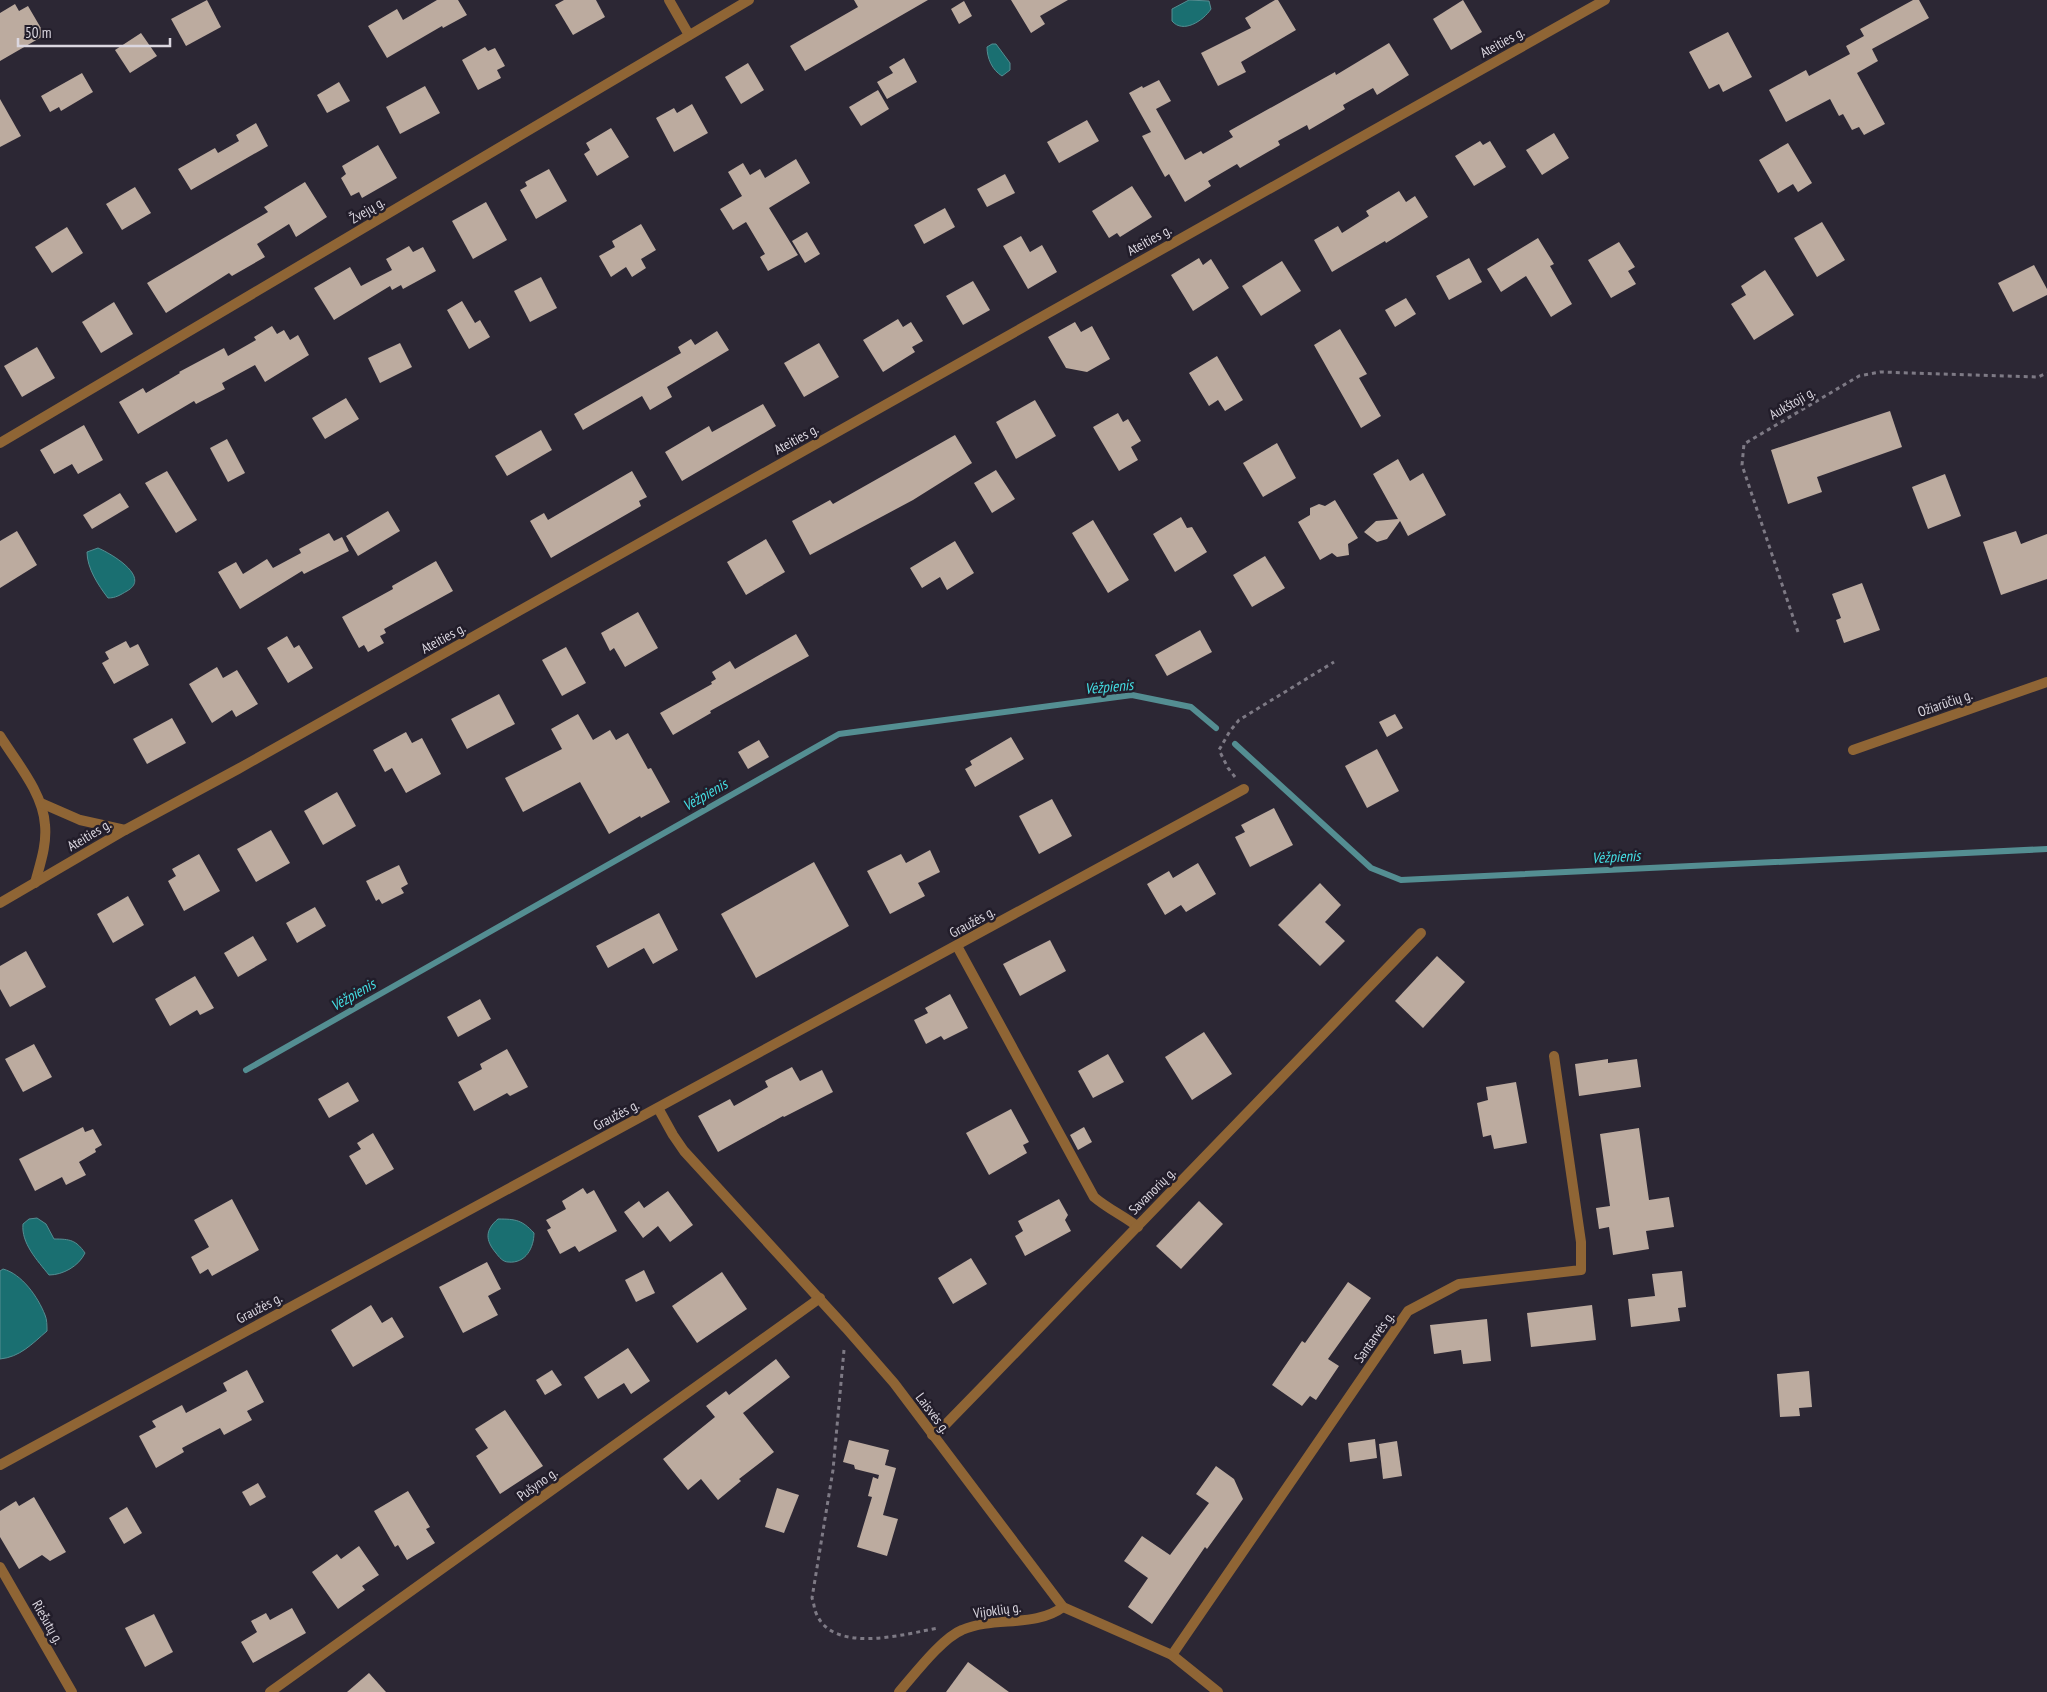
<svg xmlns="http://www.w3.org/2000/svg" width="2047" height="1692" viewBox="0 0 2047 1692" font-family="'PT Sans Narrow',sans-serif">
	<rect width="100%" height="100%" fill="#2c2734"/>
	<!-- water -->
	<g fill="#1a6f71" stroke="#548e92">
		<path d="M1189,0L1209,1L1211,9C1203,21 1183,34 1172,21V9Z"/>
		<path d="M992,44H996L1010,63V70L1002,76C992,70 987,58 987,47Z"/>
		<path d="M98,548C110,553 152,577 127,591C120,595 116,598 108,598C98,585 87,568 87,552Z"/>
		<path d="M37,1218L46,1224L54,1239C70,1239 76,1240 85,1253C79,1266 63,1275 49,1275C37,1260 21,1243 23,1224L29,1219Z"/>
		<path d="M498,1219C516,1219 522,1220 534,1233C534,1247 526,1264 508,1262C503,1262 499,1257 496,1253C485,1240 485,1230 498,1219Z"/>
		<path d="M3,1269C22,1274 38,1297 45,1315C47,1319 47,1326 47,1331C32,1344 20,1357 0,1359V1271Z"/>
	</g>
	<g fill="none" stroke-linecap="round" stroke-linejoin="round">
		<!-- stream -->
		<g stroke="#548e92" stroke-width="6">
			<path d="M1235,744L1371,868L1401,880L2047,849"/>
			<path d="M246,1070L839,734L1132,695L1191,707L1216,728"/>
		</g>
	</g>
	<!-- building -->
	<g fill="#bcab9f">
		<path d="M207,0L221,27L186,46L171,19Z"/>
		<path d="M437,0H458L467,15L443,28L442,26L387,58L368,26L397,9L403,20Z"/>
		<path d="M564,0H596L605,17L573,35L555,5Z"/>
		<path d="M854,0H928L805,71L790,46L858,7Z"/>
		<path d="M1011,0H1068L1040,16L1045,24L1031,33Z"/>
		<path d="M1275,0H1278L1296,30L1241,62L1246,72L1218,86L1201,53L1251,28L1245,18Z"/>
		<path d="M1463,0L1482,32L1451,50L1433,19Z"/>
		<path d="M1913,0H1919L1929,18L1872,49L1878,61L1857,73L1885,124L1864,135L1859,127L1852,130L1843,114L1839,116L1830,99L1786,122L1769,90L1806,70L1809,76L1850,54L1846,46L1864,36L1860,29Z"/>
		<path d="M964,1L972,16L959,24L951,9Z"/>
		<path d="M15,4L19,11L28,6L45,35L0,61V13Z"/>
		<path d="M1728,32L1752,77L1723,92L1719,84L1709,89L1689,52Z"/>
		<path d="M141,33L157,56L130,73L115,50Z"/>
		<path d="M1389,43L1409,75L1377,95L1373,88L1343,105L1345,109L1309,130L1307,125L1278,141L1280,145L1240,168L1237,164L1208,181L1211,186L1185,202L1169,174L1165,177L1142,136L1151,132L1129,93L1142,86L1143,88L1159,80L1171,101L1156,109L1185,160L1201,151L1203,154L1233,137L1229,131L1335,72L1336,75Z"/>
		<path d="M485,47L488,51L495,48L505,66L497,70L501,78L478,90L462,60Z"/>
		<path d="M904,58L917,82L887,99L877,82L893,73L889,67Z"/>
		<path d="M748,63L764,90L741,104L725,77Z"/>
		<path d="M82,73L93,92L61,111L59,107L50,112L41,96Z"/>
		<path d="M339,82L350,101L327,113L317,95Z"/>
		<path d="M425,86L440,113L400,134L386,107Z"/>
		<path d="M878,90L889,109L861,126L849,107Z"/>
		<path d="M0,99L21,136L0,147Z"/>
		<path d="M692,104L708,133L674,152L656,118L674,108L677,113Z"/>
		<path d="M1087,120L1099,141L1059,163L1047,142Z"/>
		<path d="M256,123L268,146L191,190L178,169L215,148L218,153L239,141L236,135Z"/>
		<path d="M611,128L629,157L597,176L584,154L590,150L586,143Z"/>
		<path d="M1554,133L1569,158L1542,175L1526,150Z"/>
		<path d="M1480,141L1483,145L1490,141L1506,167L1474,186L1455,156Z"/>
		<path d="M1788,143L1812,183L1798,192L1793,184L1778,193L1759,160Z"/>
		<path d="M378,145L397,178L362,198L359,192L351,196L341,178L346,174L342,166Z"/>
		<path d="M796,159L810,183L769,208L798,255L768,271L760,257L765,254L746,222L733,230L720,209L742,196L728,172L743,163L750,175L760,169L765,178Z"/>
		<path d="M549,169L567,201L536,219L520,190L527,186L525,182Z"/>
		<path d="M1005,174L1015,193L987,207L977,189Z"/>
		<path d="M305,182L327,217L296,237L289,224L257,244L265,257L232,276L229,273L166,313L147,283L268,212L264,207Z"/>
		<path d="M1132,186L1152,217L1120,237L1117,233L1109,238L1092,211Z"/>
		<path d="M135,187L151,213L122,230L106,204Z"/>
		<path d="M1399,191L1406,202L1415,196L1428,217L1386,243L1385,241L1332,272L1314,240L1338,226L1342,233L1369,216L1366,211Z"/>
		<path d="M486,202L507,240L473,259L452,221Z"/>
		<path d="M945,208L955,227L924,244L914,225Z"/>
		<path d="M1822,222L1845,260L1817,277L1794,238Z"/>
		<path d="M641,224L656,250L641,259L646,268L632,277L626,267L611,277L599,256L615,247L612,241Z"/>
		<path d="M67,227L83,253L52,273L35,247Z"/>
		<path d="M807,232L820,254L805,263L792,241Z"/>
		<path d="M1021,236L1030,252L1042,245L1057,272L1028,289L1003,246Z"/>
		<path d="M1538,238L1554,264L1550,266L1572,304L1551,317L1526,276L1501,292L1487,269Z"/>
		<path d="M1619,242L1635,267L1628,271L1636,284L1611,298L1588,260Z"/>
		<path d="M409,246L413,252L423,247L436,271L403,289L401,285L392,290L390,286L334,320L314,288L350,267L361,286L392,270L386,259Z"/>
		<path d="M1199,258L1203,265L1211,259L1229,288L1193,311L1171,275Z"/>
		<path d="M1469,258L1482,282L1449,300L1436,276Z"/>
		<path d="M1282,261L1301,291L1261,316L1242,286Z"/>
		<path d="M2034,265L2047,289V295L2013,312L1998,283Z"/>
		<path d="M1765,270L1794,315L1754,340L1731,304L1746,295L1741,286Z"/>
		<path d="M541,277L557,308L530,322L514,291Z"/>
		<path d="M973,281L990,310L963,325L946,296Z"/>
		<path d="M1406,298L1416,314L1395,327L1385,310Z"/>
		<path d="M462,301L475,323L480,320L490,337L469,349L447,310Z"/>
		<path d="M114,302L133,334L101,353L82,322Z"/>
		<path d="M898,319L903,327L911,322L923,341L912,347L915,352L883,372L863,340Z"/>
		<path d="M1075,322L1081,332L1092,326L1110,359L1087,372L1066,368L1048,337Z"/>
		<path d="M272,326L277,334L284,330L290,340L298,335L309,355L265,382L255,365L222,383L225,389L196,404L194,401L138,434L119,402L143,388L146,393L180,373L179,372L224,348L228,356L256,340L254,337Z"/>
		<path d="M1340,329L1367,374L1359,378L1381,416L1361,428L1314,345Z"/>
		<path d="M717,331L729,350L667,387L672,397L650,410L642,396L583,430L574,414L681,353L678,347L691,339L695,345Z"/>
		<path d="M400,343L412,367L380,383L368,358Z"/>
		<path d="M819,343L839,377L804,397L784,363Z"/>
		<path d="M37,347L55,378L22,397L4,366Z"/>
		<path d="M1217,356L1243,400L1225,411L1218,400L1209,406L1189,373Z"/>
		<path d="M346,398L359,419L325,439L312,418Z"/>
		<path d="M1035,400L1056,436L1016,459L996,422Z"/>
		<path d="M763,404L776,426L682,481L665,452L709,426L712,432Z"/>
		<path d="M1890,411L1902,447L1817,477L1822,492L1788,504L1771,450Z"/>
		<path d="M1118,413L1123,422L1128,419L1141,441L1131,447L1138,460L1119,471L1093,427Z"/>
		<path d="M84,425L103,460L78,474L72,464L54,474L40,450Z"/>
		<path d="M541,430L552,450L507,476L495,456Z"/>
		<path d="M955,435L972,463L913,500L810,555L792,521L830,500L833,504Z"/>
		<path d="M227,439L245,473L228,482L210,448Z"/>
		<path d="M1277,443L1296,478L1263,497L1243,463Z"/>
		<path d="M1398,459L1410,481L1423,473L1446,515L1408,536L1400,521L1387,539L1377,542L1364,532L1376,521L1398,519L1373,474Z"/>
		<path d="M996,470L1015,499L992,513L974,483Z"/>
		<path d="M167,471L197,520L176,533L145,483Z"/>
		<path d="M632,471L647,497L639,501L641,506L551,558L530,521L544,513L548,520Z"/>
		<path d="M1945,474L1961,516L1928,529L1912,487Z"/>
		<path d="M120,493L129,507L92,529L83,515Z"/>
		<path d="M1335,500L1358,538L1348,544L1349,555L1337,557L1332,553L1320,560L1298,522L1310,515V508L1319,504L1325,506Z"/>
		<path d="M388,511L400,531L358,556L346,536Z"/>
		<path d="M1181,517L1187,528L1192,527L1207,552L1175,572L1153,534Z"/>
		<path d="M1093,520L1129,580L1108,593L1072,533Z"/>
		<path d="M17,531L37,565L0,588V541Z"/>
		<path d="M2016,531L2021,544L2047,534V579L2001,595L1983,542Z"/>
		<path d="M329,533L334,541L342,537L349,551L304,574L302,571L240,609L218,572L236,562L243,574L267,559L273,568L301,553L299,549Z"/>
		<path d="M766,539L785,572L746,595L727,562Z"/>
		<path d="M955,541L974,573L947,590L940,577L922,588L910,568Z"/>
		<path d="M1265,556L1285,588L1252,607L1233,575Z"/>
		<path d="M436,561L453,591L384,629L386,633L380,636L384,643L368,652L364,645L359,648L342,617L393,589L392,586Z"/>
		<path d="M1862,583L1880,630L1844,643L1836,620L1841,618L1832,594Z"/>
		<path d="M638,612L658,648L625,667L614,648L610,651L601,633Z"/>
		<path d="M1200,630L1212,652L1167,676L1155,655Z"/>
		<path d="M796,634L809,656L710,711L711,713L673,735L660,713L712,684L711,682L716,679L712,672L730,661L735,669Z"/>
		<path d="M287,636L294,648L299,645L313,668L288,683L267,648Z"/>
		<path d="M126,641L130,648L138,644L149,665L114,684L102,663L109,659L105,652Z"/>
		<path d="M566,647L586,683L562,696L542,660Z"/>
		<path d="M217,667L223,678L237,670L258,704L236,717L232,710L212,723L189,684Z"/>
		<path d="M499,694L515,724L467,749L451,719Z"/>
		<path d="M578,714L593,740L610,730L616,740L628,733L648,769L651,768L670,802L641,818L640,816L609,834L580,782L523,812L505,778L562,749L551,729Z"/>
		<path d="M1395,714L1403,728L1387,737L1379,722Z"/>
		<path d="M172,718L186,743L147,764L133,739Z"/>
		<path d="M406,732L412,743L422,738L441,774L406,793L392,768L385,772L373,750Z"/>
		<path d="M1011,737L1024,759L975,787L965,769L972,765L970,761Z"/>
		<path d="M759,740L769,757L748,769L738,752Z"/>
		<path d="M1377,749L1399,791L1367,808L1345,766Z"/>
		<path d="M337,792L356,826L323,845L304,811Z"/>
		<path d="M1052,799L1072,836L1039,854L1019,816Z"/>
		<path d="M1274,808L1293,845L1250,867L1235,837L1245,832L1241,825Z"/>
		<path d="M271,830L290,863L256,882L237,849Z"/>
		<path d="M930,850L940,872L918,883L925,896L890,914L867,871L901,854L906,863Z"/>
		<path d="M199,854L220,891L184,911L168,881L176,876L172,869Z"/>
		<path d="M814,862L849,926L756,978L721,914Z"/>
		<path d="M1198,863L1216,894L1186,912L1181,905L1165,915L1147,884L1169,871L1173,878Z"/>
		<path d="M399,865L408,884L401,888L404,893L382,904L379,899L376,901L366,881Z"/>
		<path d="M1320,883L1341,905L1325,922L1345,941L1320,966L1278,925Z"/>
		<path d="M128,896L144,925L113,943L97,914Z"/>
		<path d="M315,907L326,926L297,943L286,923Z"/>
		<path d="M659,913L678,950L653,964L644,948L608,968L596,946Z"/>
		<path d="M253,936L267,960L238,977L224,953Z"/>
		<path d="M1050,940L1066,971L1020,996L1003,964Z"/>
		<path d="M26,951L46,987L10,1007L0,989V966Z"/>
		<path d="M1437,956L1465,982L1423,1028L1395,1001Z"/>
		<path d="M195,976L214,1008L200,1015L197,1010L170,1026L155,999Z"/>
		<path d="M950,994L968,1028L944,1040L941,1036L926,1044L914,1020L928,1013L925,1008Z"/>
		<path d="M480,999L491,1019L458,1037L447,1017Z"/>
		<path d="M1204,1032L1232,1074L1192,1100L1165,1057Z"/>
		<path d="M34,1044L52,1077L23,1092L5,1059Z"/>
		<path d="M507,1049L528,1087L510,1096L507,1093L474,1111L458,1082L482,1069L480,1064Z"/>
		<path d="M1108,1054L1124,1082L1093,1098L1078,1071Z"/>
		<path d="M1608,1059V1063L1637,1059L1641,1087L1579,1096L1575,1064Z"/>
		<path d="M792,1067L800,1081L822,1070L833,1092L784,1117L783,1116L718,1152L698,1116L730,1099L734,1106L768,1087L765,1081Z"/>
		<path d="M348,1082L359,1101L329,1118L318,1099Z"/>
		<path d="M1516,1082L1527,1143L1494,1149L1491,1135L1483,1137L1477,1103L1488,1100L1486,1087Z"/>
		<path d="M1011,1109L1029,1142L1023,1145L1027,1153L989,1175L966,1133Z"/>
		<path d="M83,1127L85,1132L93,1129L102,1145L95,1149L96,1152L79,1162L86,1175L66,1185L62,1177L35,1191L19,1159Z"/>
		<path d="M1084,1127L1092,1142L1078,1150L1070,1135Z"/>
		<path d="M1639,1128L1649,1200L1669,1197L1674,1227L1646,1231L1649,1249L1613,1255L1609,1227L1599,1229L1596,1208L1610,1206L1600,1134Z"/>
		<path d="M373,1133L394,1169L366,1185L349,1156L361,1149L357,1143Z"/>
		<path d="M583,1188L587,1194L594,1190L617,1231L579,1252L575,1246L560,1254L547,1230L551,1228L546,1220L566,1209L562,1201Z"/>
		<path d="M668,1191L693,1225L670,1242L658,1226L643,1238L624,1212L639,1201L644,1208Z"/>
		<path d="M232,1199L259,1250L212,1276L208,1269L200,1274L191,1257L209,1247L194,1220Z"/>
		<path d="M1059,1199L1068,1215L1065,1220L1071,1231L1025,1256L1015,1236L1023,1231L1018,1221Z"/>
		<path d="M1199,1201L1223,1224L1181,1269L1156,1246Z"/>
		<path d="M971,1258L987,1284L953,1304L938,1278Z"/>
		<path d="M487,1262L501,1289L488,1296L498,1315L463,1333L439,1287Z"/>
		<path d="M644,1270L655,1293L636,1302L625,1280Z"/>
		<path d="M1682,1271L1686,1307L1678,1308L1680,1321L1631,1327L1628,1299L1655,1296L1652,1274Z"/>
		<path d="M722,1272L747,1309L697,1343L672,1306Z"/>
		<path d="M1348,1282L1371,1298L1328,1359L1339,1366L1316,1400L1310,1396L1302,1406L1272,1385L1302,1341L1305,1343Z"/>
		<path d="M371,1305L382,1323L392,1317L404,1337L353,1367L331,1330Z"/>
		<path d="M1592,1305L1596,1340L1531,1347L1527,1313Z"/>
		<path d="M1487,1319L1491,1361L1463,1364L1461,1350L1434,1354L1430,1325Z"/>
		<path d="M628,1348L650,1381L631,1394L624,1383L598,1399L584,1377Z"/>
		<path d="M776,1359L790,1377L743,1413L774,1452L739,1479L741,1481L718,1500L701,1479L688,1490L663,1459L715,1417L706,1406L726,1391L729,1395Z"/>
		<path d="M247,1370L264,1402L247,1411L252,1420L224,1435L220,1428L182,1448L184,1452L156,1468L139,1436L156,1427L152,1421L182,1405L186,1413L227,1391L223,1383Z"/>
		<path d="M552,1370L562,1385L545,1395L536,1380Z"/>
		<path d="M1809,1371L1812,1407L1799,1408L1800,1416L1780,1417L1777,1374Z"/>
		<path d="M505,1410L543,1466L500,1494L476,1456L488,1448L475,1429Z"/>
		<path d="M1375,1439L1377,1458L1350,1462L1348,1443Z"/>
		<path d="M849,1440L889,1450L885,1465L896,1468L883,1515L898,1519L887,1556L857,1547L872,1497L868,1496L873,1477L878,1479L879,1475L855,1469L854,1465L843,1462Z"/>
		<path d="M1397,1441L1402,1476L1383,1479L1379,1444Z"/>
		<path d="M1216,1466L1234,1479L1243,1499L1207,1549L1205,1547L1152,1624L1128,1607L1148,1578L1124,1561L1142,1536L1170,1555L1209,1503L1196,1494Z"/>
		<path d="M258,1483L266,1497L250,1506L242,1492Z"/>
		<path d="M777,1488L799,1495L784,1533L765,1527Z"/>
		<path d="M408,1491L430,1527L426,1529L435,1543L407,1560L398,1545L395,1547L374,1511Z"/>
		<path d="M34,1497L66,1552L50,1561L42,1555L19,1569L0,1537V1511L16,1501L19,1506Z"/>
		<path d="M127,1507L142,1533L124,1544L109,1518Z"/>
		<path d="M359,1546L379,1575L362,1586L365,1590L338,1609L312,1572L337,1554L341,1559Z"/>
		<path d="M292,1608L306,1633L253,1663L241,1642L257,1632L251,1621L266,1613L270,1620Z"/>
		<path d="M154,1614L173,1652L145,1667L125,1628Z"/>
		<path d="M968,1662L1009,1692H946Z"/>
		<path d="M369,1673L386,1692H347Z"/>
	</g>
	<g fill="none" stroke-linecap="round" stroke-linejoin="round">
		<!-- path -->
		<g stroke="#7e7a85" stroke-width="3" stroke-dasharray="4 4" stroke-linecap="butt">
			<path d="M1798,632L1742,465L1744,444L1859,376L1880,372L2038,377L2047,373"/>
			<path d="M1235,777L1228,768L1219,750L1230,731L1239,720L1334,662"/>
			<path d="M844,1350L833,1470L812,1598C814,1603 814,1608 816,1613C833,1655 905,1634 938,1628"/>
		</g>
		<!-- street -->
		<g stroke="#8f6535" stroke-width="10">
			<path d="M669,0L689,35"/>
			<path d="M0,443L749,0"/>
			<path d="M0,736C17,763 43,793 45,825C47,845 40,864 35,883"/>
			<path d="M1853,750L2047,682"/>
			<path d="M41,803L80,820L125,830"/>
			<path d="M0,903L125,830L238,769L1605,0"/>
			<path d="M957,946L1094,1197C1108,1209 1124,1216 1138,1227"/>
			<path d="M658,1108L673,1135L684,1151L846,1328L894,1383L1063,1607L1172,1655L1218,1692"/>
			<path d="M932,1435L946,1424L985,1384L1421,933"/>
			<path d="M0,1465L1244,789"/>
			<path d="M0,1567L72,1692"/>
			<path d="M1172,1655L1408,1311L1459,1284L1581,1270V1242L1554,1056"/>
			<path d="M270,1692L820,1298"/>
			<path d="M899,1692C914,1675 942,1638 962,1630C994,1616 1035,1628 1063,1607"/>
		</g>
	</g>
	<g text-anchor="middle" stroke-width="5" stroke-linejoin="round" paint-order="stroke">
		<!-- street labels -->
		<g font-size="14" fill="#dbd7e0" stroke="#221d2a">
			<text transform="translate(1502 42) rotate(-29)" y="5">Ateities g.</text>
			<text transform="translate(367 210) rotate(-31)" y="5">Žvejų g.</text>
			<text transform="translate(1149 240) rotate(-29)" y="5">Ateities g.</text>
			<text transform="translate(1792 403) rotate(-30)" y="5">Aukštoji g.</text>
			<text transform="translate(796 439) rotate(-29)" y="5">Ateities g.</text>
			<text transform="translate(443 638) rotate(-29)" y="5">Ateities g.</text>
			<text transform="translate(1945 703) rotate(-19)" y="5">Ožiarūčių g.</text>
			<text transform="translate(89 835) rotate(-31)" y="5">Ateities g.</text>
			<text transform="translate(972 922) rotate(-29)" y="5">Graužės g.</text>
			<text transform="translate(616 1115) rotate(-28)" y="5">Graužės g.</text>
			<text transform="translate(1152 1191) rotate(-45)" y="5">Savanorių g.</text>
			<text transform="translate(259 1308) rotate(-28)" y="5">Graužės g.</text>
			<text transform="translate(1374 1337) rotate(-55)" y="5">Santarvės g.</text>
			<text transform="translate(933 1413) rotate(53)" y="5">Laisvės g.</text>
			<text transform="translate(537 1484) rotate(-36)" y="5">Pušyno g.</text>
			<text transform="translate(997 1610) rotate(-8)" y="5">Vijoklių g.</text>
			<text transform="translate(48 1622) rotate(60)" y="5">Riešutų g.</text>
		</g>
		<!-- water labels -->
		<g font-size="15" font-style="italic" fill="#44dfe4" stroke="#221d2a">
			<text transform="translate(1109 687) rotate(-5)" y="5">Vėžpienis</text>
			<text transform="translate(705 795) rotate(-30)" y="5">Vėžpienis</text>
			<text transform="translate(1616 857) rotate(-3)" y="5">Vėžpienis</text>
			<text transform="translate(353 995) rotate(-30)" y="5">Vėžpienis</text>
		</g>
	</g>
	<!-- scale -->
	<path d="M18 38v8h152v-8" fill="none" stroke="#dbd7e0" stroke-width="2.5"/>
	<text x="25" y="38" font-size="15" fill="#dbd7e0" stroke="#221d2a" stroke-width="4" paint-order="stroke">50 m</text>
</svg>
